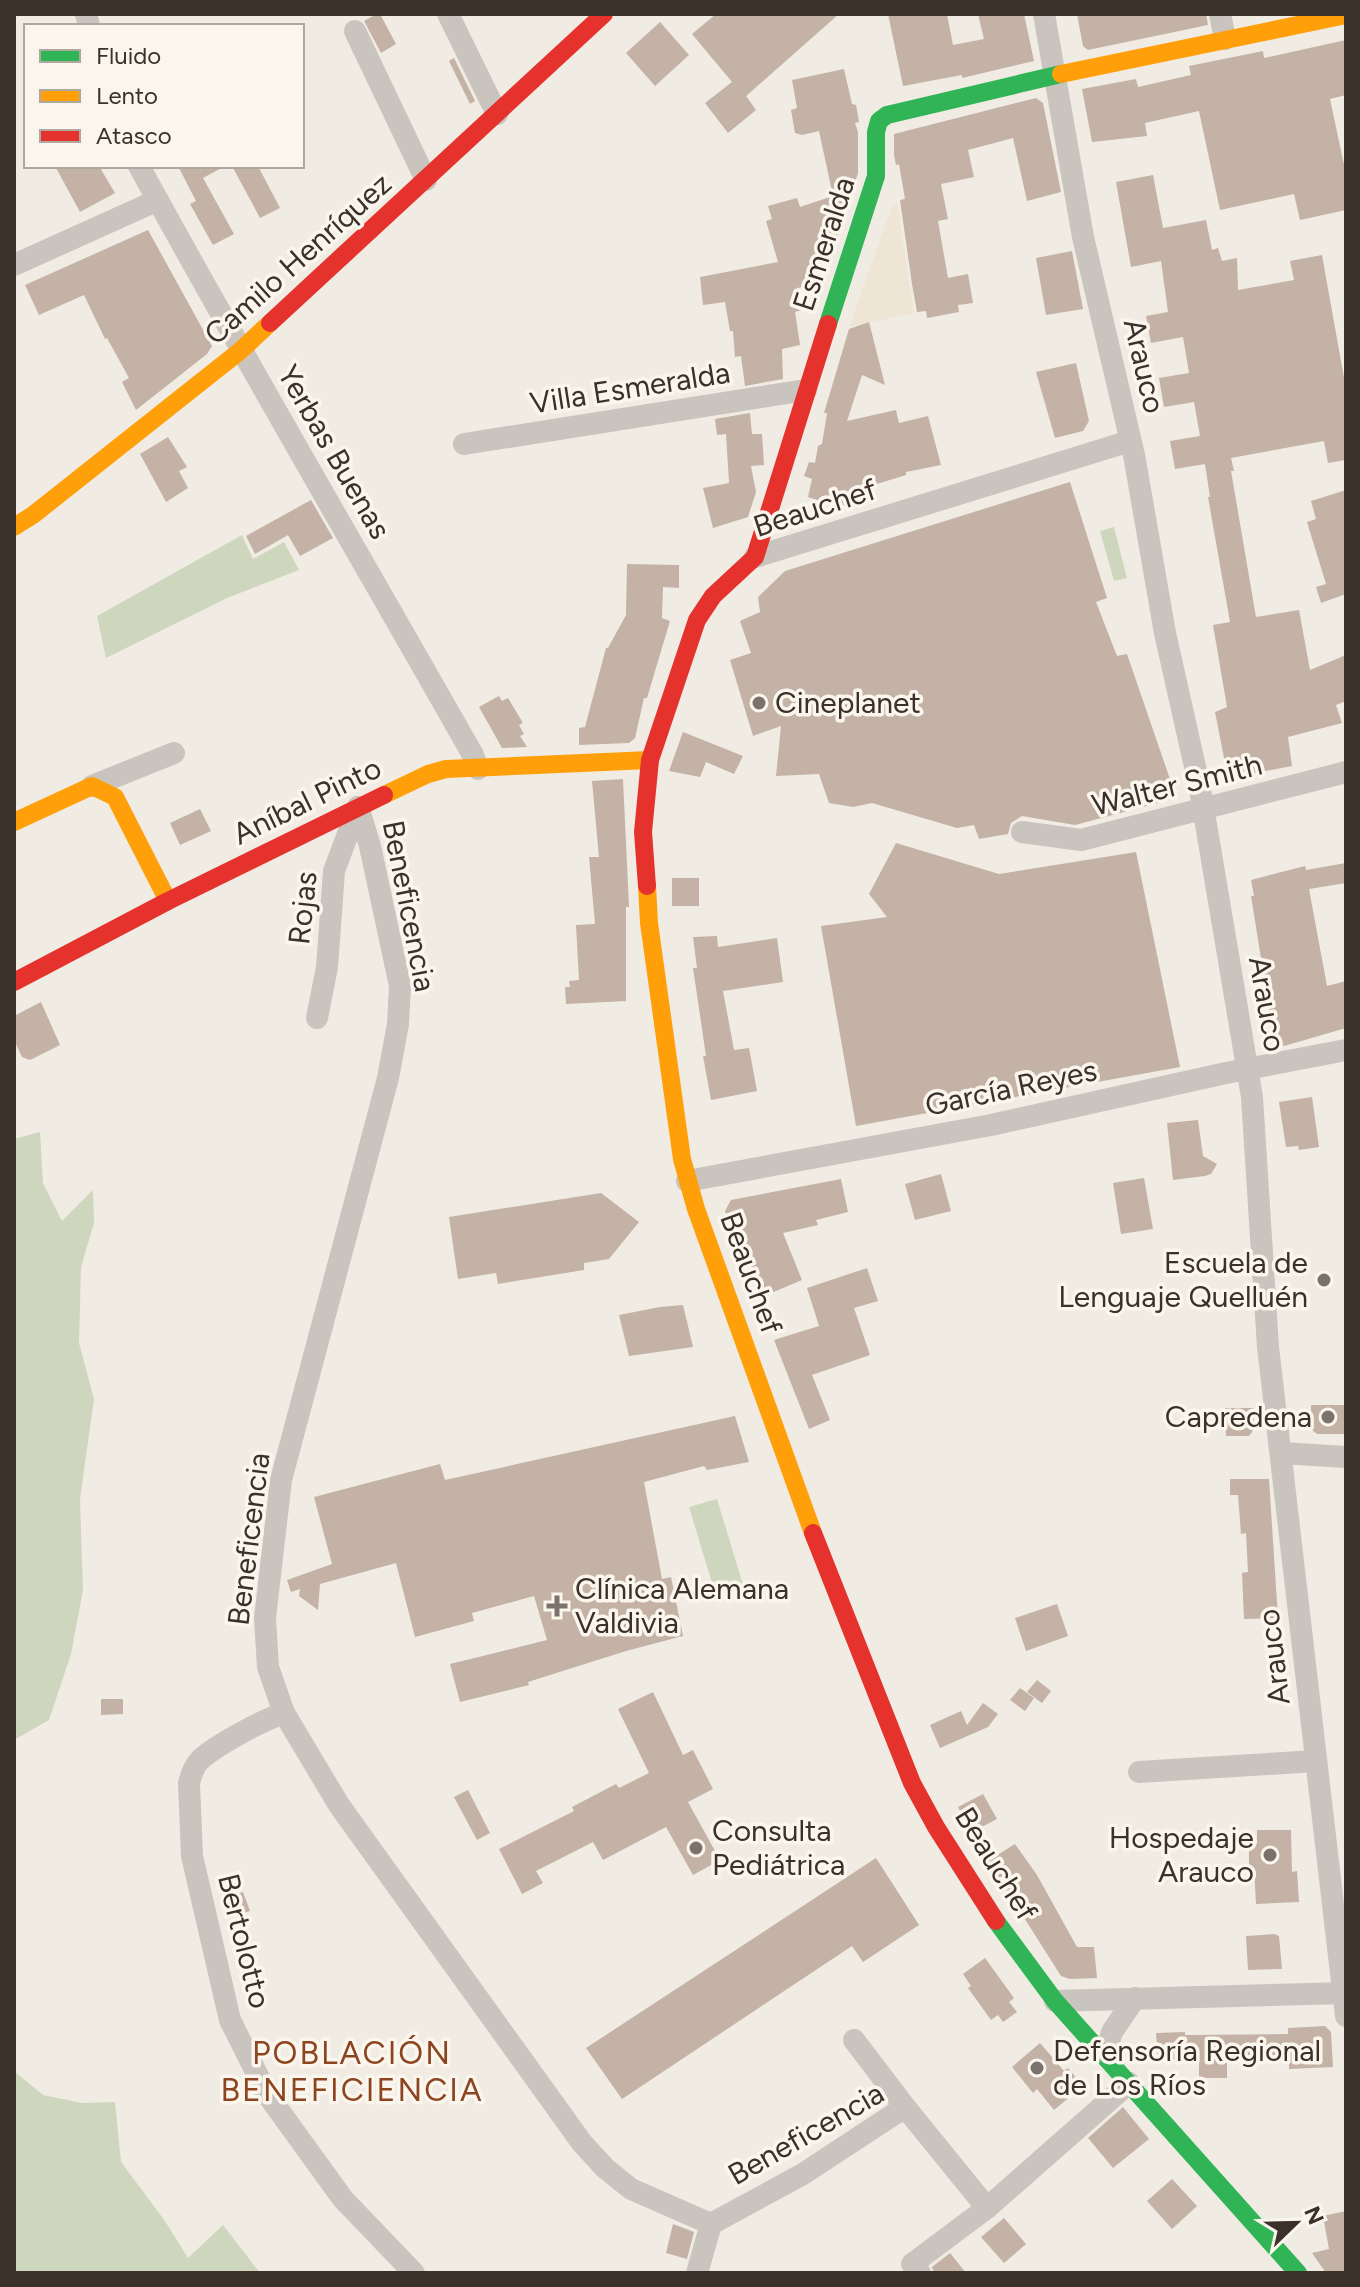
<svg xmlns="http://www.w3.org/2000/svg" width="1360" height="2287" viewBox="0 0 1360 2287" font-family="Figtree,sans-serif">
	<rect width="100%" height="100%" fill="#f0ece4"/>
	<!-- green -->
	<g fill="#cfd6be">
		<path d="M1114,527L1127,578L1114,581L1100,531Z"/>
		<path d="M242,535L253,559L284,542L299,570L227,598L106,658L97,616Z"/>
		<path d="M40,1132L43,1183L62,1221L93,1190L94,1223L81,1267L79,1343L94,1399L80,1499L83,1590L71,1654L49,1720L14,1740V1139Z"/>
		<path d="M717,1499L744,1588L716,1596L689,1507Z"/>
		<path d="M14,2071L43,2095L82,2103L115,2102L121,2162L165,2221L188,2258L223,2225L260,2273H14Z"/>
	</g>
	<!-- plaza -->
	<path fill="#eee5d4" d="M897,203L914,313L849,327L893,204Z"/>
	<!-- building -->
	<g fill="#c3b2a5">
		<path d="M377,14H380L396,44L381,53L364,21Z"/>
		<path d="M716,14H839L746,96L756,110L728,133L705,103L732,82L692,34Z"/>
		<path d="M888,14H947L953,45L984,39L978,14H1024L1034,61L962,78V75L903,86Z"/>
		<path d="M1077,14H1206L1208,25L1088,50L1083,46Z"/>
		<path d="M660,22L689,55L655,86L626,53Z"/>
		<path d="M1346,40V95L1330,99L1346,174V210L1300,220L1294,194L1220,210L1199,111L1145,123L1147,136L1092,142L1082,89L1136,79L1138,87L1191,75L1189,66L1263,51L1264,58Z"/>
		<path d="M454,58L475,101L470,104L449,61Z"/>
		<path d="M844,69L852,104L856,105L859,122L855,123L858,132V173L834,246L824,247L825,263L810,275L811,286L797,288L801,310L795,312L800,345L782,349L783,379L745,386L741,356L735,357L733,331H730L725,302L703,305L700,277L778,262L766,221L772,219L768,206L797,198L800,207L833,196L819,131L802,135L795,133L791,110L797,108L792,80Z"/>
		<path d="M1036,98L1043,103L1061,192L1027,201L1013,138L968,150L974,177L941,184L948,219L938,221L948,278L968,274L973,303L958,305L959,312L927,318L926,311L917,312L912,284L900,200L905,199L899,164L896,165L894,155V134Z"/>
		<path d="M55,166H99L115,193L80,212Z"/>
		<path d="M178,166H225L203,178L234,234L213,245L190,204L196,201Z"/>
		<path d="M232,166H258L280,208L260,218Z"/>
		<path d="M1153,175L1163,228L1206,220L1212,250L1218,248L1222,261L1237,258L1238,290L1294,280L1290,261L1322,255L1346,389V460L1328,463L1324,441L1231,458L1234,471H1231L1256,617L1299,610L1310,670L1346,655V701L1336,705L1342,723L1288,737L1292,766L1228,778L1215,712L1227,707L1213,625L1230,622L1208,497H1210L1205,464L1175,469L1170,441L1200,436L1194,402L1164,407L1159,378L1189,373L1183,337L1151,343L1146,316L1168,312L1161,261L1131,267L1116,182Z"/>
		<path d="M148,230L212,346L207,354L136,410L122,382L129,378L107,338L105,339L84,295L39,315L25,285Z"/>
		<path d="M1072,251L1083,309L1046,315L1036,258Z"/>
		<path d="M869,322L885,385L862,375L847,421L896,410L899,423L928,416L941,465L906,472V475L867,487L869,497L837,507L808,497L812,479L804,476L809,462L815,463L818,446L822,444L827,413H824L849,329Z"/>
		<path d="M1076,363L1089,421L1083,431L1055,438L1036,372Z"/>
		<path d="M750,413L752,434H762L764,465L751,466L756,492L748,517L713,528L703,488L729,483L726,434L717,435L715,419Z"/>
		<path d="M168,437L187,467L179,471L188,488L166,502L140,454Z"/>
		<path d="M1070,482L1107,598L1096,602L1117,656L1127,654L1172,785L1169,800L1075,825L1022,816L1011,823L1008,834L979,839L974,825L957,828L872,803L853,807L829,803L819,774L776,776L781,726L753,736L730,660L751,653L740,621L760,612L758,597L785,571Z"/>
		<path d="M1346,490V594L1321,603L1316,587L1326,584L1307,522L1316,519L1311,501Z"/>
		<path d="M311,500L333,538L300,556L288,535L255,554L246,536Z"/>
		<path d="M627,564L679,565V588L663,587L662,618L670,621L647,698H644L635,738L629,743L579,745V728L585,727L606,648H608L626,615Z"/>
		<path d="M499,696L502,701L508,698L523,723L519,725L524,734L520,736L527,747L502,748L479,707Z"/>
		<path d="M683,732L743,756L734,774L706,762L700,777L669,771Z"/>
		<path d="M623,779L629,907H626V1001L566,1004L565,987H570L569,981L579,980L576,925L595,924L589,857H599L592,781Z"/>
		<path d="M200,809L211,831L180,845L170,823Z"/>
		<path d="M896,843L999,874L1136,852L1180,1067L856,1126L821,926L887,917L869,894Z"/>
		<path d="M1346,863V883L1309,889L1327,986L1346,981V1028L1284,1046L1274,1039L1251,896H1254L1251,880L1305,866L1306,870Z"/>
		<rect x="672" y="878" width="27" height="28"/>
		<path d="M717,936L718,947L777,938L783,982L723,991L734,1050L749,1048L757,1091L711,1100L703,1056H706L693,968H697L693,937Z"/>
		<path d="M41,1002L60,1045L30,1060L22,1057L14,1040V1016Z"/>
		<path d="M1312,1097L1319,1147L1299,1150L1298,1146L1286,1147L1279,1102Z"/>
		<path d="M1198,1120L1203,1156L1217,1164L1211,1174L1205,1176L1173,1180L1167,1123Z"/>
		<path d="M941,1174L951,1211L915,1220L905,1184Z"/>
		<path d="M1144,1178L1153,1229L1121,1234L1113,1183Z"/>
		<path d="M841,1179L848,1212L816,1220L818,1225L783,1233L802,1280L764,1296L751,1265L743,1260L725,1211L731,1200Z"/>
		<path d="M601,1193L639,1222L609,1259L584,1263V1270L498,1284L496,1273L458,1279L449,1217Z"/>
		<path d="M867,1268L878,1301L854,1308L870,1355L812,1375L830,1420L809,1429L774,1340L819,1326L807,1288Z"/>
		<path d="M683,1305L693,1347L629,1356L619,1315L660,1307Z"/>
		<path d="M1311,1405H1346V1434H1317L1311,1429Z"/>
		<path d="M1225,1408H1254V1429L1249,1436H1226Z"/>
		<path d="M735,1416L749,1462L707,1470L704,1466L644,1482L662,1579L671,1577L683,1636L626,1651L528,1682L529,1685L460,1702L450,1664L547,1640L534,1596L472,1613L474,1621L415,1637L396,1563L320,1584L318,1610L299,1596L300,1589L291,1592L287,1580L332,1564L314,1497L440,1464L445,1480Z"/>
		<path d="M1230,1479H1269L1278,1618L1244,1619L1242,1573L1248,1572L1246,1533L1241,1534L1238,1495H1230Z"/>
		<path d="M1057,1604L1068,1636L1026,1651L1015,1618Z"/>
		<path d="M1037,1680L1051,1691L1042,1703L1027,1692Z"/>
		<path d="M1020,1688L1034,1698L1025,1711L1010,1700Z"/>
		<path d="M653,1692L683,1755L693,1750L713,1789L688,1802L720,1860L693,1875L666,1827L603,1860L593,1842L536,1871L543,1883L522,1894L499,1849L574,1811L572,1807L616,1784L619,1788L649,1773L618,1709Z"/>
		<path d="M101,1699H123V1714L101,1715Z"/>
		<path d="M983,1703L998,1714L988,1727L940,1748L930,1725L961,1711L967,1725Z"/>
		<path d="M468,1790L490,1833L477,1840L454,1797Z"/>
		<path d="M983,1794L997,1819L972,1832L958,1807Z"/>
		<path d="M1257,1830H1291L1292,1872L1297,1871L1299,1902L1256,1904L1254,1867H1249V1844H1257Z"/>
		<path d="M1015,1844L1037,1875L1077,1947H1094L1097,1978L1070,1979L1061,1976L988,1861Z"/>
		<path d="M876,1858L919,1925L863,1962L852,1946L622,2099L586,2048Z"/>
		<path d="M243,1892L250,1911L229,1918L222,1899Z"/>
		<path d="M1274,1934L1279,1936L1282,1969L1248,1970L1246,1936Z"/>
		<path d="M985,1958L1014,1998L1009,2002L1017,2012L1003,2022L998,2015L991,2020L968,1988L971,1986L963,1974Z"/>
		<path d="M1325,2026L1331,2032L1333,2067L1289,2069V2056L1227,2055V2078H1199V2062L1158,2058L1156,2033L1185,2032V2035L1288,2034V2028Z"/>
		<path d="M1040,2043L1064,2071L1068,2068L1083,2086L1054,2110L1037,2089L1033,2093L1012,2067Z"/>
		<path d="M1123,2107L1149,2139L1113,2168L1088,2138Z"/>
		<path d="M1172,2179L1197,2206L1172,2229L1147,2201Z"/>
		<path d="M1346,2211V2273H1326L1312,2253L1329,2249L1323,2216Z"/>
		<path d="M1004,2218L1026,2244L1004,2263L981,2237Z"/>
		<path d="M673,2224L694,2232L687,2259L666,2253Z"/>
		<path d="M950,2253L966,2273H934L932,2267Z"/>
	</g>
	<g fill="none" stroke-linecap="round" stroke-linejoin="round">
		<!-- street -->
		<g stroke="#c9c4bd" stroke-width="22">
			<path d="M86,14L89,26"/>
			<path d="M448,14L497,114"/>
			<path d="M1044,14L1083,237L1134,455L1165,633L1200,789L1252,1097L1268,1347L1346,2016"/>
			<path d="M1220,14L1225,39"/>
			<path d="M355,31L426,180"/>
			<path d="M139,166C247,364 362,559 473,755L478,769"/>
			<path d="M14,265L158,200"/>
			<path d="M464,444L806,390"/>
			<path d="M755,557L1130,441"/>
			<path d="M92,786L174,753"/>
			<path d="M358,807L370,846L400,986L398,1024L388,1078L281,1480L265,1618L268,1667L284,1713L339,1805L582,2143L605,2168L631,2189L711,2224L803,2174L905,2107L987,2208L1129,2083"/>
			<path d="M1022,832L1081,840L1346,772"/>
			<path d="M317,1018L327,967L334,871L358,807"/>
			<path d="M687,1181L991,1125L1226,1073L1346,1050"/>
			<path d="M1281,1453L1346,1457"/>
			<path d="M284,1713C263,1720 216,1745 200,1760C194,1766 191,1775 189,1783L192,1856L230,2020L267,2094L343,2199L414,2273"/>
			<path d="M1139,1772L1316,1761"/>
			<path d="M1055,2001L1346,1993"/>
			<path d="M854,2040L905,2107"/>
			<path d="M1105,2055L1112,2032L1135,1998"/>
			<path d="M697,2273L711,2224"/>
			<path d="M920,2273L912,2264L987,2208"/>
		</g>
		<!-- fast -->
		<g stroke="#30b455" stroke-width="18">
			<path d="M828,324L876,176V132L879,121L887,115L1061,74"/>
			<path d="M996,1921L1055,2001L1298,2273"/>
		</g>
		<!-- slow -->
		<g stroke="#ff9f0a" stroke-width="18">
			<path d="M1061,74L1346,15"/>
			<path d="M14,527L33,515L240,351L270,323"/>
			<path d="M384,795L428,774L446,769L650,760"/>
			<path d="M14,822L92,786L115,797L168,901"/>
			<path d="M647,886L649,923L682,1159L696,1209L813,1533"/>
		</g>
		<!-- jam -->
		<g stroke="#e5322d" stroke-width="18">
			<path d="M270,323L604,14"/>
			<path d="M647,886L643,832L650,760L697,620L713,596L755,557L828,324"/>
			<path d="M14,982L168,901L384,795"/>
			<path d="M813,1533L912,1783L936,1827L996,1921"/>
		</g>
	</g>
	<!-- markers -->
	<g fill="#7a726b" stroke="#fbf6ed" stroke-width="3">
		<circle cx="759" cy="703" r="8"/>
		<circle cx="1324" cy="1280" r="8"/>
		<circle cx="1328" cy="1417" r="8"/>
		<path d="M553 1594h8v8h8v8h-8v8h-8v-8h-8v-8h8z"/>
		<circle cx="696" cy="1848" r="8"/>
		<circle cx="1270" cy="1855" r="8"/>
		<circle cx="1037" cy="2068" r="8"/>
	</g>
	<g text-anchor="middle" stroke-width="7" stroke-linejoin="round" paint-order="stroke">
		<!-- street labels -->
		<g font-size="30" fill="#3b312a" stroke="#fbf6ed">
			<text transform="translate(824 244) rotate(-72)" y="10">Esmeralda</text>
			<text transform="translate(298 259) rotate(-42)" y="10">Camilo Henríquez</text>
			<text transform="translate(1144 366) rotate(77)" y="10">Arauco</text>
			<text transform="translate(630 388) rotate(-9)" y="10">Villa Esmeralda</text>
			<text transform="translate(334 452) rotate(60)" y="10">Yerbas Buenas</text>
			<text transform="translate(815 508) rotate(-18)" y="10">Beauchef</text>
			<text transform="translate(1177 785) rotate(-14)" y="10">Walter Smith</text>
			<text transform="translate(307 801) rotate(-26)" y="10">Aníbal Pinto</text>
			<text transform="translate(409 906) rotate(79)" y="10">Beneficencia</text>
			<text transform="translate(303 908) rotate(-84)" y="10">Rojas</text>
			<text transform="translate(1267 1004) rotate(80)" y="10">Arauco</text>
			<text transform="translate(1011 1088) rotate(-12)" y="10">García Reyes</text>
			<text transform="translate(751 1273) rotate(70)" y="10">Beauchef</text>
			<text transform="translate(249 1539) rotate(-83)" y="10">Beneficencia</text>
			<text transform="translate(1274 1657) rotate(-97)" y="10">Arauco</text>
			<text transform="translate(996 1864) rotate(58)" y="10">Beauchef</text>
			<text transform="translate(244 1941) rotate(76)" y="10">Bertolotto</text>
			<text transform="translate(806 2134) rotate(-30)" y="10">Beneficencia</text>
		</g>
		<!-- poi labels -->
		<g font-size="30" fill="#3b312a" stroke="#fbf6ed" text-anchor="start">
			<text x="775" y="713">Cineplanet</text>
			<text x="1308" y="1273" text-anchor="end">Escuela de<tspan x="1308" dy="34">Lenguaje Quelluén</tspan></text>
			<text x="1312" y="1427" text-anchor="end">Capredena</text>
			<text x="575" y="1599">Clínica Alemana<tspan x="575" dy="34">Valdivia</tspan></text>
			<text x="712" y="1841">Consulta<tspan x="712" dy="34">Pediátrica</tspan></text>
			<text x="1254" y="1848" text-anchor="end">Hospedaje<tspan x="1254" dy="34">Arauco</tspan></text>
			<text x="1053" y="2061">Defensoría Regional<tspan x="1053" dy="34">de Los Ríos</tspan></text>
		</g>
		<!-- neighbourhood labels -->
		<g font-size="32" letter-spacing="2" fill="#8d4520" stroke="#fbf6ed">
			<text x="352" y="2064">POBLACIÓN<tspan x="352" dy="37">BENEFICIENCIA</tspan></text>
		</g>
	</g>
	<!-- border -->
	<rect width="1360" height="2287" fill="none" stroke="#3b312a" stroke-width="32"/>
	<!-- legend -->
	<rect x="24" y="24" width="280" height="144" fill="#fbf6ed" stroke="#aea79f" stroke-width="2"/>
	<rect x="40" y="50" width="40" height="12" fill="#30b455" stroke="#aea79f" stroke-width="2"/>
	<text x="96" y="64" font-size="24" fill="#3b312a">Fluido</text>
	<rect x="40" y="90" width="40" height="12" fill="#ff9f0a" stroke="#aea79f" stroke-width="2"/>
	<text x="96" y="104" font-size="24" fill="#3b312a">Lento</text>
	<rect x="40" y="130" width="40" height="12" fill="#e5322d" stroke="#aea79f" stroke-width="2"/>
	<text x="96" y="144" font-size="24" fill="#3b312a">Atasco</text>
	<!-- north arrow -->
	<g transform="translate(1296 2223) rotate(67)" stroke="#fbf6ed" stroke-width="6" paint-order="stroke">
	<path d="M0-6L14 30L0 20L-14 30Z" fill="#3b312a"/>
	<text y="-12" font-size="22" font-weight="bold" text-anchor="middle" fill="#3b312a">N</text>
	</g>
</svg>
